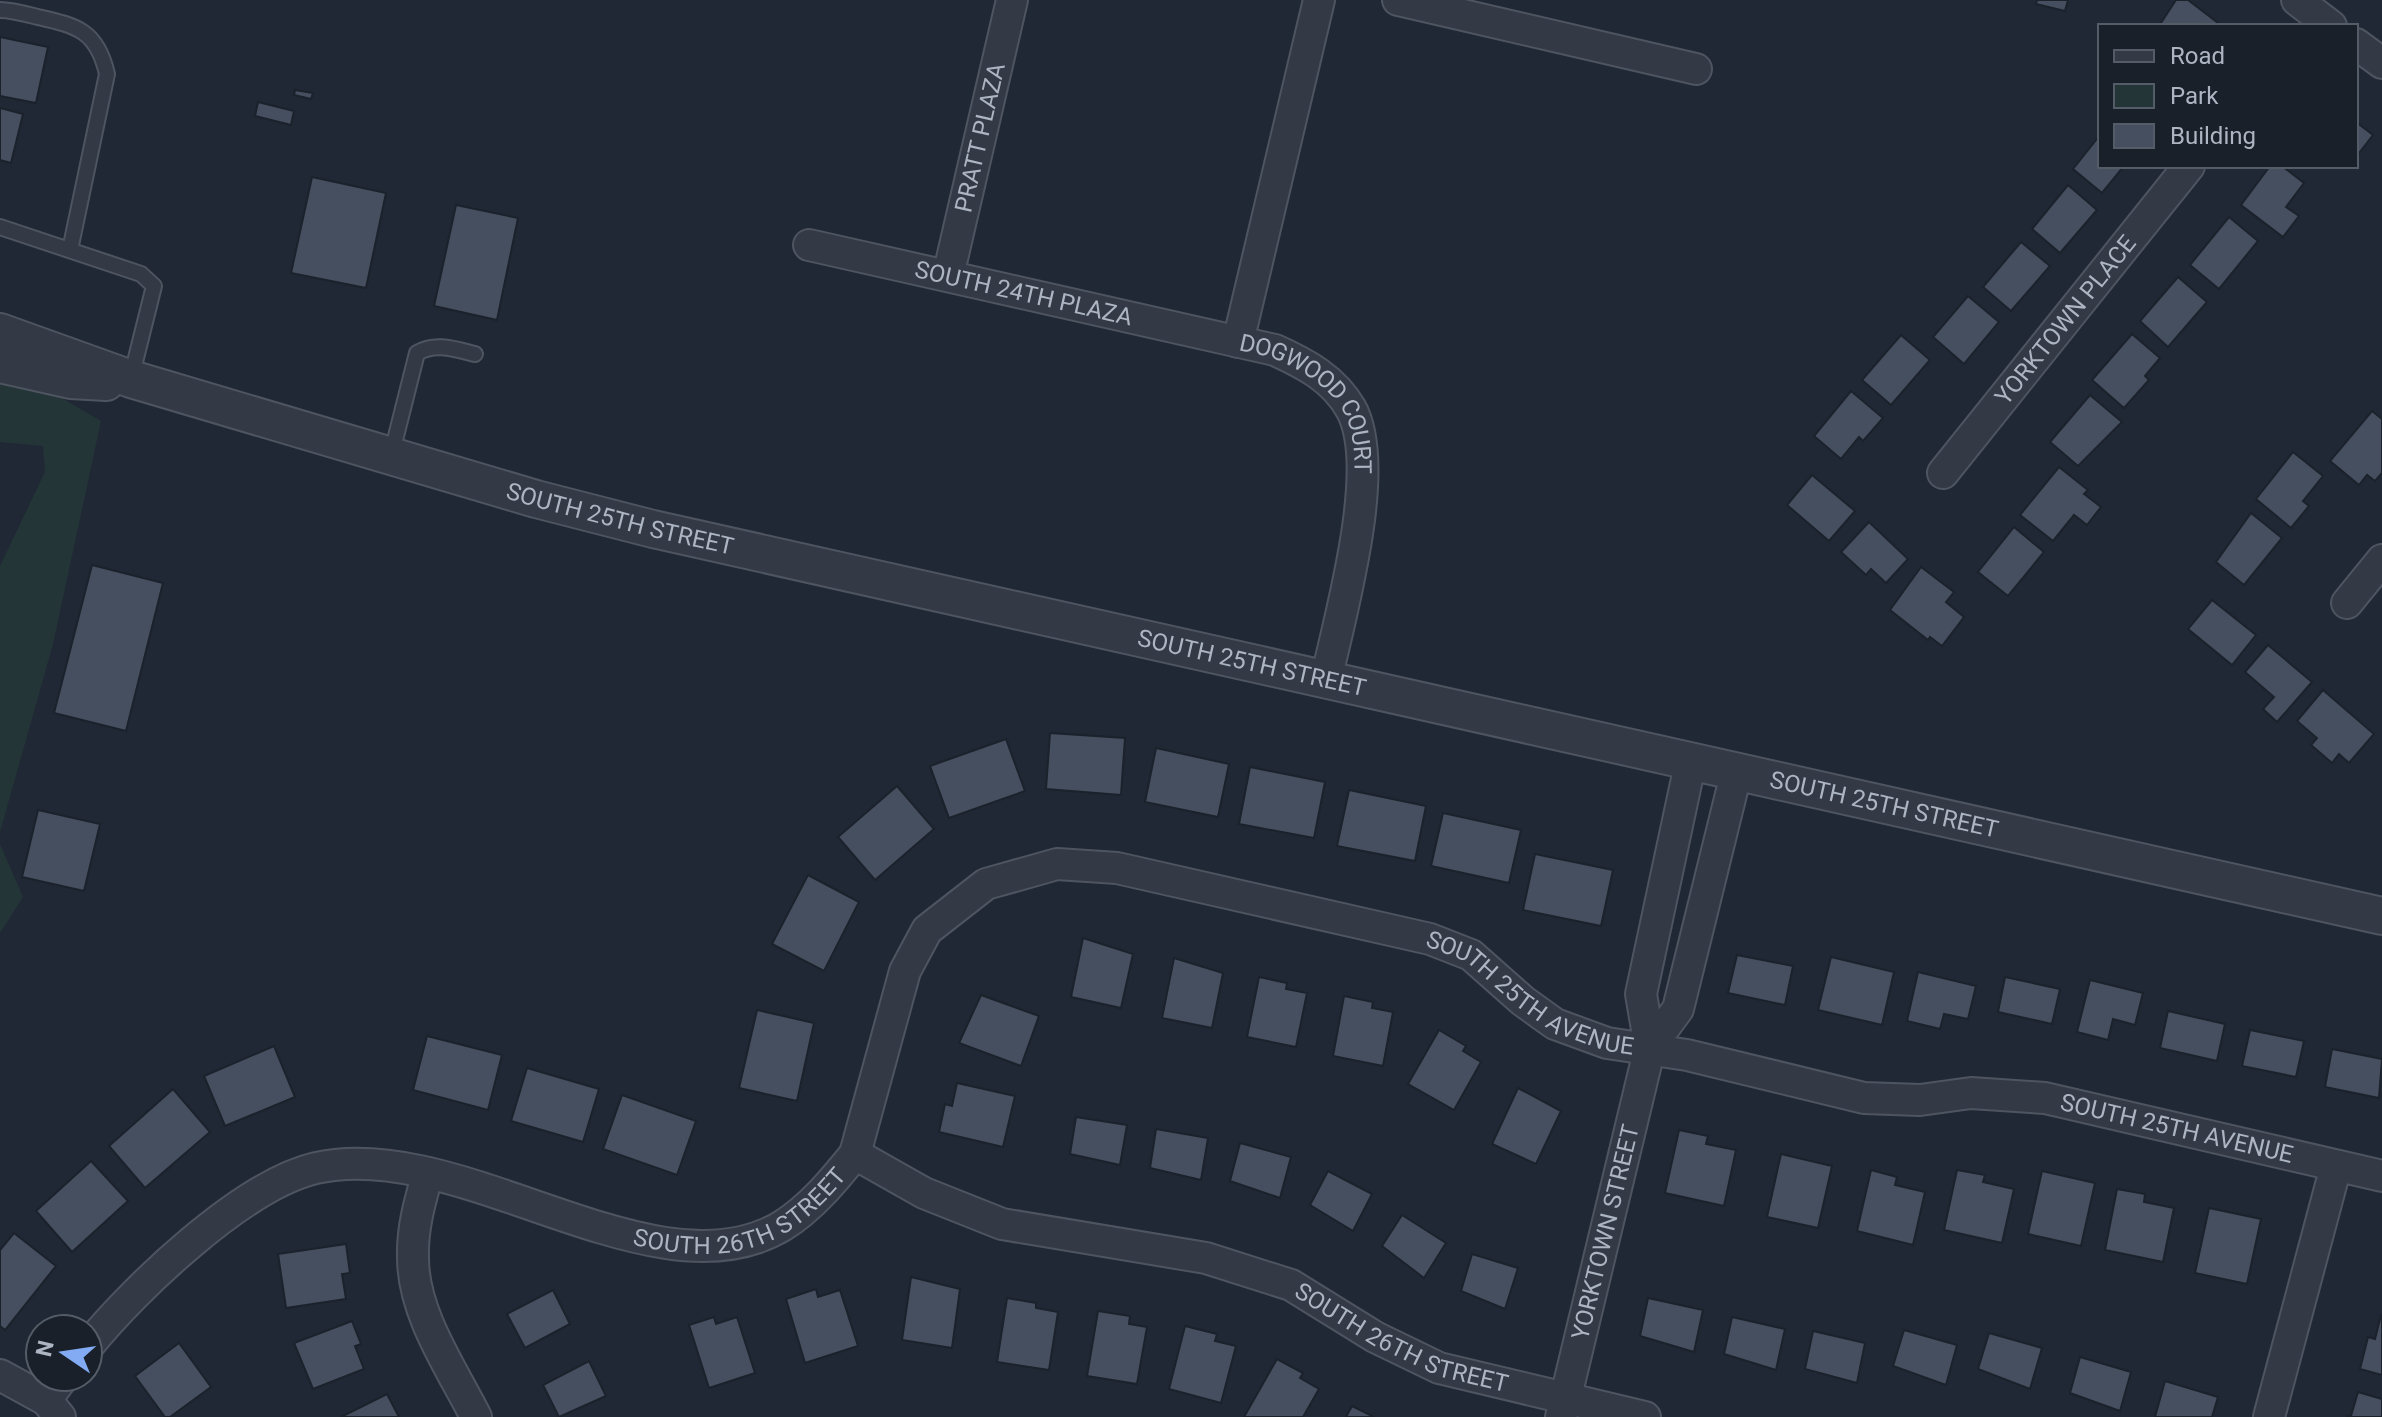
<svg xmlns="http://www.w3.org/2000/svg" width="2382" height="1417" viewBox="0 0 2382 1417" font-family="Roboto,sans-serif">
	<rect width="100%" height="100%" fill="#202835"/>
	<!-- green -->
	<g fill="#233537">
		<path d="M0,380L55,394L101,421L53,644L0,832V566L45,472L43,446L0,442Z"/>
		<path d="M0,844L23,897L0,933Z"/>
	</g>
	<!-- building -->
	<g fill="#464f5f" stroke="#1b222c" stroke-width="2">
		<path d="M2037,0H2068L2065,11L2036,4Z"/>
		<path d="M2176,0H2188L2222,26H2159Z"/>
		<path d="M0,37L48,47L36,103L0,96Z"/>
		<path d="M295,90L313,93L311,99L294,95Z"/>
		<path d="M258,102L294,111L291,125L255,116Z"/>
		<path d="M0,108L23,114L11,163L0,160Z"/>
		<path d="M2356,122L2373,135L2356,157Z"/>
		<path d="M2100,135V166H2124L2102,193L2073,169Z"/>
		<path d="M2270,166H2282L2304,183L2286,207L2299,216L2283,237L2241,205Z"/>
		<path d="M312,177L386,193L366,288L291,273Z"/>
		<path d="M2068,185L2097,210L2060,253L2032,229Z"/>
		<path d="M456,205L518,218L497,320L434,306Z"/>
		<path d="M2229,217L2258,241L2219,289L2190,265Z"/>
		<path d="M2021,242L2050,266L2011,311L1983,287Z"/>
		<path d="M2178,277L2207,302L2168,347L2140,321Z"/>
		<path d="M1968,296L1999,322L1964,364L1933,337Z"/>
		<path d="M2132,334L2160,358L2145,376L2149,380L2124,408L2092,380Z"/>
		<path d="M1901,335L1930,360L1891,405L1862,380Z"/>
		<path d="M1851,391L1883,418L1863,441L1859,437L1841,459L1814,436Z"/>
		<path d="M2090,395L2122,422L2078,466L2050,442Z"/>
		<path d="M2372,411L2382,419V473L2375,481L2367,475L2359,485L2330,461Z"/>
		<path d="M2293,452L2323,476L2303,501L2309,506L2291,528L2256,499Z"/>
		<path d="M2059,467L2088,490L2084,494L2101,507L2087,525L2074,515L2053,541L2020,515Z"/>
		<path d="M1812,475L1855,511L1829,541L1787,505Z"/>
		<path d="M2251,513L2282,538L2244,585L2216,562Z"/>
		<path d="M1869,522L1908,559L1886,583L1871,569L1866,575L1841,552Z"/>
		<path d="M2014,527L2044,552L2008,596L1978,572Z"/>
		<path d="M92,565L163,583L126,731L54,713Z"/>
		<path d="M1921,567L1954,592L1946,602L1964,617L1942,646L1930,637L1928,640L1890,610Z"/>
		<path d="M2212,600L2256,635L2232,665L2188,629Z"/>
		<path d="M2268,645L2312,682L2277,722L2263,709L2274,697L2245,672Z"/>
		<path d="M2323,690L2374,734L2349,763L2339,754L2332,763L2311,745L2317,738L2297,721Z"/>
		<path d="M1050,733L1125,738L1121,795L1046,789Z"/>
		<path d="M1006,739L1025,791L949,818L930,766Z"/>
		<path d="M1156,748L1229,764L1218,817L1145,802Z"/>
		<path d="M1250,767L1325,782L1314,838L1239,824Z"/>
		<path d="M897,786L934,829L875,880L838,837Z"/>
		<path d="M1349,790L1426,806L1415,861L1337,846Z"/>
		<path d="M38,810L100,824L84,891L22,877Z"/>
		<path d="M1443,813L1521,830L1509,883L1431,866Z"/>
		<path d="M1535,854L1613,870L1601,926L1523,910Z"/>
		<path d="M808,875L859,902L824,971L772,944Z"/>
		<path d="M1083,938L1133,954L1121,1008L1071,997Z"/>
		<path d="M1737,955L1793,966L1785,1005L1728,993Z"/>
		<path d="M1831,957L1894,972L1882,1025L1818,1010Z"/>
		<path d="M1174,958L1223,973L1212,1028L1162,1018Z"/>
		<path d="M1918,972L1976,986L1968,1019L1944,1014L1940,1029L1907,1021Z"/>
		<path d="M1259,977L1287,983L1286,989L1307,993L1296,1047L1247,1037Z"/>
		<path d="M2005,977L2060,989L2052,1024L1998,1012Z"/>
		<path d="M2090,980L2143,993L2135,1025L2113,1019L2108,1040L2077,1032Z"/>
		<path d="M981,995L1039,1016L1021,1066L959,1043Z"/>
		<path d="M1344,996L1373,1002L1372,1008L1393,1012L1383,1066L1333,1056Z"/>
		<path d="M757,1010L814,1023L797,1101L739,1088Z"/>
		<path d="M2168,1011L2225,1024L2217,1061L2160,1048Z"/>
		<path d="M1439,1030L1466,1046L1463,1051L1481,1062L1454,1110L1408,1084Z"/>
		<path d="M2250,1030L2304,1041L2296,1077L2242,1066Z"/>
		<path d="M427,1036L502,1055L488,1110L413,1090Z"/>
		<path d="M274,1046L295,1097L225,1126L204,1076Z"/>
		<path d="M2332,1049L2382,1059L2379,1098L2325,1087Z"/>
		<path d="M527,1068L599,1089L583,1142L511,1121Z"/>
		<path d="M957,1083L1015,1096L1003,1147L939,1132L945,1104L952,1106Z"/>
		<path d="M1518,1088L1561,1111L1536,1164L1492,1144Z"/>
		<path d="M173,1089L210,1132L145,1188L109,1146Z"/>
		<path d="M622,1095L696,1121L677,1175L603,1149Z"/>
		<path d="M1076,1117L1127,1125L1120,1165L1070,1154Z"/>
		<path d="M1156,1129L1208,1138L1201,1180L1150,1168Z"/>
		<path d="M1679,1130L1708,1136L1706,1144L1736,1150L1724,1206L1665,1193Z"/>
		<path d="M1240,1143L1291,1157L1280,1198L1230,1181Z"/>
		<path d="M1781,1154L1832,1166L1818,1228L1767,1217Z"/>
		<path d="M91,1161L128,1201L72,1252L36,1211Z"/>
		<path d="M1871,1170L1897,1177L1895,1185L1925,1192L1913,1245L1857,1231Z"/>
		<path d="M1957,1170L1985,1175L1983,1182L2014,1189L2002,1243L1944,1230Z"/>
		<path d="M1328,1171L1372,1194L1353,1231L1310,1205Z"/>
		<path d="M2042,1171L2095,1183L2081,1246L2028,1234Z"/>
		<path d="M2117,1189L2145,1194L2144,1202L2174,1208L2163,1262L2105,1250Z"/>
		<path d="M2209,1208L2261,1219L2247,1284L2195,1273Z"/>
		<path d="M1402,1215L1446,1243L1424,1278L1382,1246Z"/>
		<path d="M14,1233L56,1266L5,1330L0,1326V1250Z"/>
		<path d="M346,1244L350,1273L342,1274L346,1299L286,1308L278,1254Z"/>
		<path d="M1472,1254L1518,1268L1505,1309L1461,1291Z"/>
		<path d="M911,1277L960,1289L952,1348L902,1340Z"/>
		<path d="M816,1289L818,1297L840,1290L858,1346L805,1363L786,1299Z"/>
		<path d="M553,1290L570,1324L525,1348L507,1314Z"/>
		<path d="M1007,1298L1036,1303V1308L1058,1312L1049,1370L997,1362Z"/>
		<path d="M1648,1298L1703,1310L1694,1352L1640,1336Z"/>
		<path d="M1098,1311L1130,1316L1129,1324L1147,1327L1137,1384L1087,1376Z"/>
		<path d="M2381,1315L2382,1316V1375L2360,1369L2368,1337L2375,1339Z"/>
		<path d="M714,1317L716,1324L737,1317L755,1373L709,1388L689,1325Z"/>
		<path d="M1732,1317L1785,1329L1776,1370L1724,1354Z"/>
		<path d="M352,1321L361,1344L355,1346L364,1369L313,1389L294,1343Z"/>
		<path d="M1185,1326L1217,1334L1215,1341L1236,1346L1221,1403L1169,1389Z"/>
		<path d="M1904,1330L1957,1345L1946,1385L1893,1366Z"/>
		<path d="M1813,1331L1865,1343L1857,1383L1805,1369Z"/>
		<path d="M1989,1333L2042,1348L2030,1389L1978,1369Z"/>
		<path d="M179,1343L211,1387L170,1417H165L135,1376Z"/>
		<path d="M2080,1357L2131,1372L2120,1411L2070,1393Z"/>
		<path d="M1277,1359L1303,1373L1300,1378L1319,1389L1303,1417H1244Z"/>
		<path d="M589,1361L606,1396L559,1417L543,1385Z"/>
		<path d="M2165,1381L2218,1397L2212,1417H2155Z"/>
		<path d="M2358,1392L2382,1399V1417H2346L2351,1416Z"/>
		<path d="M387,1394L399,1417H341Z"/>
		<path d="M1352,1406L1374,1417H1346Z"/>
	</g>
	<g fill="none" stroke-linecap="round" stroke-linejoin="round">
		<!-- service casing -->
		<g stroke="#4e5561" stroke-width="18">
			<g id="service">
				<path d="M0,10C12,10 26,14 38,17C78,26 97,31 107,74L70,250"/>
				<path d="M0,227L141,274L154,286L131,378"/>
				<path d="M391,456L417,353C435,342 455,349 475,354"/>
			</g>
		</g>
		<!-- minor casing -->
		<g stroke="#4e5561" stroke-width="34">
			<g id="minor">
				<path d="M1398,0L1696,69"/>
				<path d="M2297,0L2331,26"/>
				<path d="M2356,44L2382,63"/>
				<path id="s1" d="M809,245L1275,350C1306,364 1334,379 1351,409C1383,467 1340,616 1326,680"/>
				<path id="s2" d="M948,276L1012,0"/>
				<path d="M1238,342L1319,0"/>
				<path id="s3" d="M1943,473L2189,166"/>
				<path d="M2347,603L2382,560"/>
				<path d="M1650,1047L1641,994L1691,760"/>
				<path id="s4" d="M855,1154L905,971L927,930L986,884L1057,864L1117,868L1430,939L1471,955L1523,1001L1555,1024L1607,1043L1687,1055L1864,1098L1920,1100L1971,1093L2045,1098L2382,1176"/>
				<path d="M428,1173C420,1201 412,1228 413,1258C413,1314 452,1369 476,1417"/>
				<path id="s5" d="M88,1346C135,1288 243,1185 316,1168C461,1135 655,1302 782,1226C811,1208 834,1180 855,1154L924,1193L1002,1224L1206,1258L1291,1285L1375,1337L1439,1368L1645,1417"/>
				<path d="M0,1375L46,1400L60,1417"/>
				<path d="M46,1400L63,1377"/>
				<path id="s6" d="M1561,1417L1650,1047L1678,1009L1737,770"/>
				<path d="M2269,1417L2336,1166"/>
			</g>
		</g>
		<!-- tertiary casing -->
		<g stroke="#4e5561" stroke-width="40">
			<g id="tertiary">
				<path id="s7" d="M0,332L131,379L536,499L653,529L2382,916"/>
				<path d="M0,364L71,380L106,382"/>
			</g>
		</g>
		<!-- service -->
		<use href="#service" stroke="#333a46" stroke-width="14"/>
		<!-- minor -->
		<use href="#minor" stroke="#333a46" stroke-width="30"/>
		<!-- tertiary -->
		<use href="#tertiary" stroke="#333a46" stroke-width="36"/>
	</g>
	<g text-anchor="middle" stroke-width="6" stroke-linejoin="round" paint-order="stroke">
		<!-- street labels -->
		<g font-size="24" fill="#adb5c3" stroke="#19202a">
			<text dy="8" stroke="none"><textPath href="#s2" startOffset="142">PRATT PLAZA</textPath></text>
			<text dy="8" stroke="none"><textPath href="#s1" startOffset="220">SOUTH 24TH PLAZA</textPath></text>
			<text dy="8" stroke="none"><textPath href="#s3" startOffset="196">YORKTOWN PLACE</textPath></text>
			<text dy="8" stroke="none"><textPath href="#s1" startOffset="542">DOGWOOD COURT</textPath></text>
			<text dy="8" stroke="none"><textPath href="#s7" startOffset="648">SOUTH 25TH STREET</textPath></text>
			<text dy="8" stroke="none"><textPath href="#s7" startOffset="1296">SOUTH 25TH STREET</textPath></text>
			<text dy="8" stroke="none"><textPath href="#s7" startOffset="1944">SOUTH 25TH STREET</textPath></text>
			<text dy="8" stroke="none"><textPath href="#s4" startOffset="882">SOUTH 25TH AVENUE</textPath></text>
			<text dy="8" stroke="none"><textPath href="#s4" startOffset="1554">SOUTH 25TH AVENUE</textPath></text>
			<text dy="8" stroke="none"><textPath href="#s5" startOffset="738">SOUTH 26TH STREET</textPath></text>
			<text dy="8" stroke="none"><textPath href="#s6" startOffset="190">YORKTOWN STREET</textPath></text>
			<text dy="8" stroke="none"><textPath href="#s5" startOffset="1460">SOUTH 26TH STREET</textPath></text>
		</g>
	</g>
	<!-- legend -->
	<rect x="2098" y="24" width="260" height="144" fill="#19202a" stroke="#545c67" stroke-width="2"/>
	<rect x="2114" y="50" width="40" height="12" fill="#333a46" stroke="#545c67" stroke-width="2"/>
	<text x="2170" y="64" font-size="24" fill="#adb5c3">Road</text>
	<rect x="2114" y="84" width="40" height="24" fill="#233537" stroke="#545c67" stroke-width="2"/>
	<text x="2170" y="104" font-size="24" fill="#adb5c3">Park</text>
	<rect x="2114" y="124" width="40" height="24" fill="#464f5f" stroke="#545c67" stroke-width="2"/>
	<text x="2170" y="144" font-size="24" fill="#adb5c3">Building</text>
	<!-- north arrow -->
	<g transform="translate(64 1353) rotate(283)"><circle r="38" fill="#19202a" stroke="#545c67" stroke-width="2"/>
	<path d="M0-6L14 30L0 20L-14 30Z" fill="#82abf3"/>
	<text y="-12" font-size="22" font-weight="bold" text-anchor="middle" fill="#adb5c3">N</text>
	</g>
</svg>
